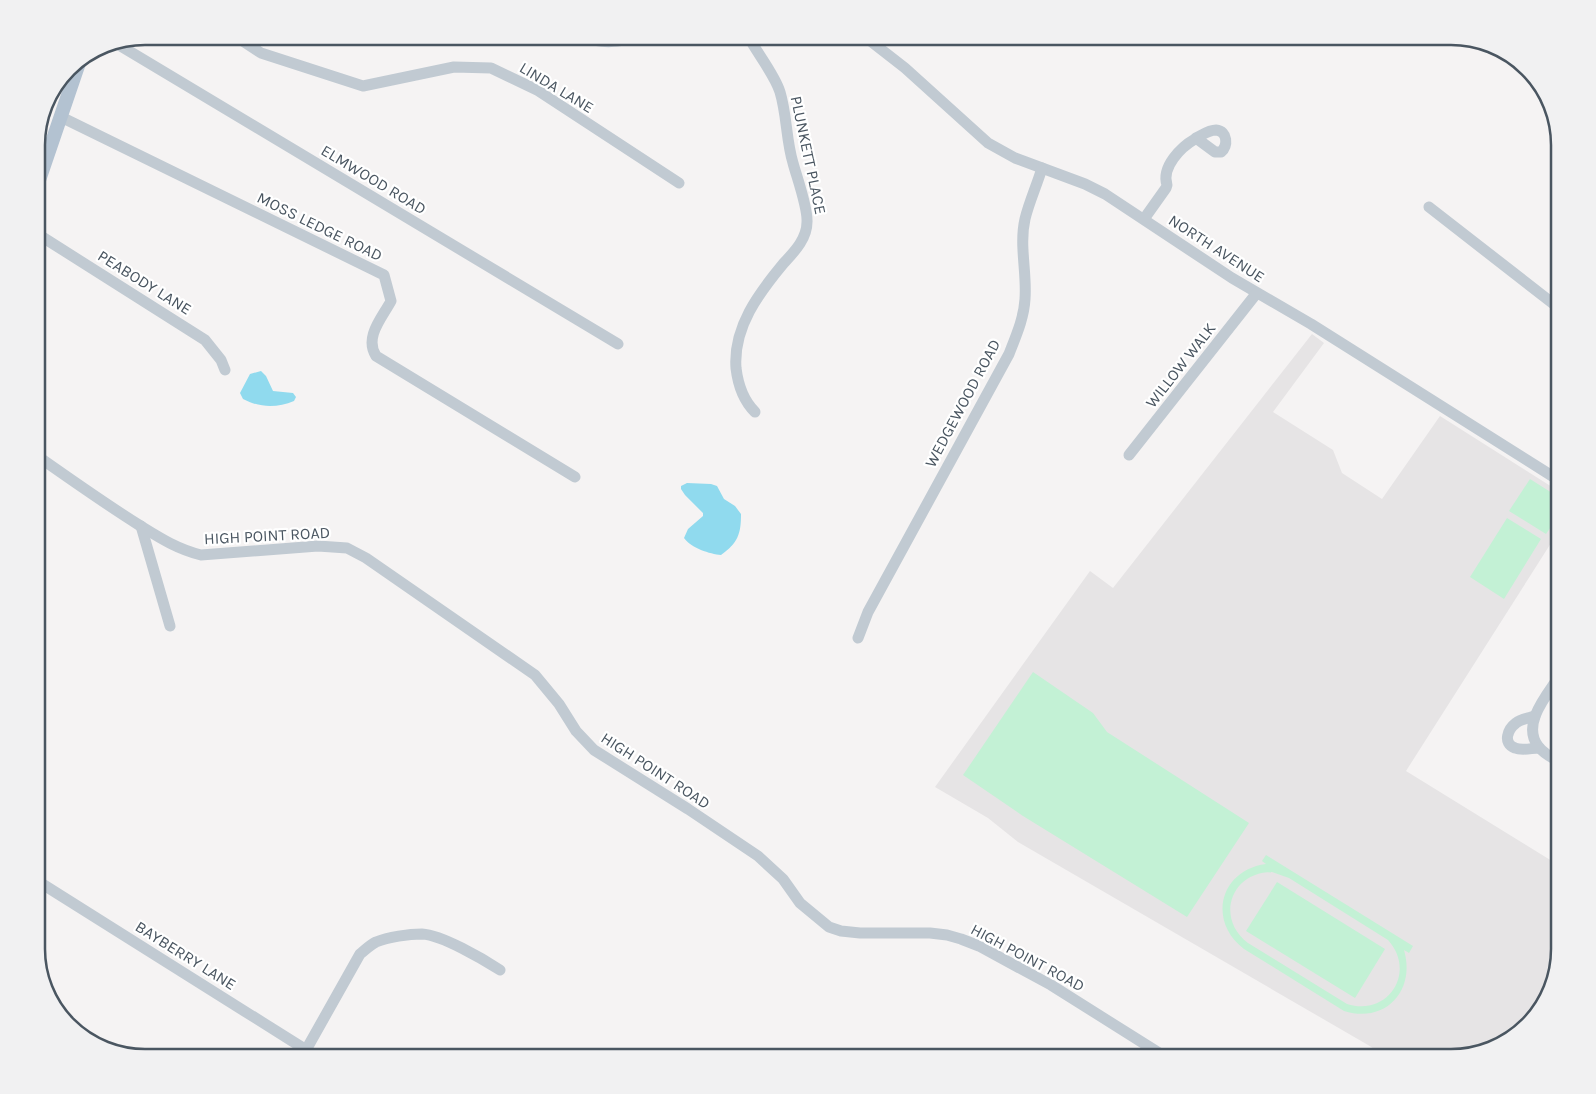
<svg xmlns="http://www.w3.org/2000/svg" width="1596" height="1094" viewBox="0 0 1596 1094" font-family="Karla,sans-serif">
	<rect width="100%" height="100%" fill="#f5f3f3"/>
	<!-- education -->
	<path fill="#e6e4e5" d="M1312,334L1324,343L1273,412L1333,450L1342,473L1382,499L1440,416L1560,492V529L1406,771L1560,866V949L1541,1009L1499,1046L1451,1058H1388L1368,1045L1018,842L988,818L935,787L1090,571L1113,588Z"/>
	<!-- green -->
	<g fill="#c3f1d5" fill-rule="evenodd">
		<path d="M1530,479L1560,498V514L1546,534L1509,511Z"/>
		<path d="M1507,518L1541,539L1504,599L1470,577Z"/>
		<path d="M1033,672L1093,713L1107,732L1249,823L1187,917L1023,816L963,775Z"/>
		<path d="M1266,855L1413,946L1409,953L1404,950C1416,991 1385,1024 1344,1011L1244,949C1207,921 1220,870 1266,864L1262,861ZM1272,872L1289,878L1388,940C1417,972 1388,1017 1347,1004L1248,943C1215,918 1231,872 1272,872Z"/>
		<path d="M1277,882L1385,949L1355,998L1246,931Z"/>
	</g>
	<!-- water -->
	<g fill="#90daee">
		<path d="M261,371L266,376L273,391L293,393L296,397L294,401C277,408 260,408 243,399L240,393L250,374Z"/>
		<path d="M687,483L711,484L717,486L724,499L735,506L741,514C741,534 738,543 721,555C710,554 691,548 684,538L688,529L703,516V513L685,495L681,489V486Z"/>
	</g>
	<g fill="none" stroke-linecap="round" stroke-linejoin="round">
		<!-- minor -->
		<g stroke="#c1cad2" stroke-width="11">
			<path d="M235,36L261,53L363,86L454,67L491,68L537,90L679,183"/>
			<path d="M583,36C602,45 620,42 640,36"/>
			<path d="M748,36C757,53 775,75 780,92C787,115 786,140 793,163C797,178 808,208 807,222C807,239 794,252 783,264C759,293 733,327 736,368C738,385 743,400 755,412"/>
			<path d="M864,36L905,68L988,143L1015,158L1085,184L1105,194L1232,278L1311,324L1560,481"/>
			<path d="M114,42L618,344"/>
			<path d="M61,117L384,275L391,301C382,318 364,337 376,356L575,477"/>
			<path d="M1429,207L1560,309"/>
			<path d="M1144,219L1166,188L1167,185C1161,167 1181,147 1195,139L1196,138C1202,135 1209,130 1216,130C1228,131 1228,146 1221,152H1215L1196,138"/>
			<path d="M36,233L205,340L221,360L225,370"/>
			<path d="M36,455C70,479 104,503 139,525C160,538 177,549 201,555L318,546L347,548L366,558L535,675L559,704L576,731L594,750L688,809L758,856L783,879L800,903L829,927L841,931L860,933H930L947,935L961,939L979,946L1051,985L1167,1058"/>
			<path d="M1129,455L1256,294"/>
			<path d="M141,526L170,626"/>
			<path d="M858,638L868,612L1009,354C1016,336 1024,318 1025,299C1027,272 1019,245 1025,219C1029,202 1037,185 1042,168"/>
			<path d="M1560,675C1548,694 1521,723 1538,746C1543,753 1552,758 1560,762"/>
			<path d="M1535,716C1529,718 1521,719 1516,723C1508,729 1502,743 1515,748C1522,751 1532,748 1539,748"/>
			<path d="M36,880L319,1058"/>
			<path d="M306,1050L360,954C365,950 370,945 376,942C388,937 409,934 422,934C442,935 483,959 500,970"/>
		</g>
		<!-- major -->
		<path stroke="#b3c2d1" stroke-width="14" d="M36,189L80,60"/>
	</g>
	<g text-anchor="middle" stroke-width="4.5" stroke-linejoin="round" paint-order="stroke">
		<!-- street labels -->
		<g font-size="16" fill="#4a5661" stroke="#fff">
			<text transform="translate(557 87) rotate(31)" y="6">LINDA LANE</text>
			<text transform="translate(809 155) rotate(78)" y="6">PLUNKETT PLACE</text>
			<text transform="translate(374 179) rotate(31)" y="6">ELMWOOD ROAD</text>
			<text transform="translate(320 226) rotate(26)" y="6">MOSS LEDGE ROAD</text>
			<text transform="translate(1217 248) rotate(33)" y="6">NORTH AVENUE</text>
			<text transform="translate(145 282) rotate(32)" y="6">PEABODY LANE</text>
			<text transform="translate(1180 365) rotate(-52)" y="6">WILLOW WALK</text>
			<text transform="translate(962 403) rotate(-62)" y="6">WEDGEWOOD ROAD</text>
			<text transform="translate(267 535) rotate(-3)" y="6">HIGH POINT ROAD</text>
			<text transform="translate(656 770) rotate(33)" y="6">HIGH POINT ROAD</text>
			<text transform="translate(186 955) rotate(32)" y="6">BAYBERRY LANE</text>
			<text transform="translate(1028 957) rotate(28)" y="6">HIGH POINT ROAD</text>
		</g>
	</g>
	<!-- crop -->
	<path d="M0 0H1596V1094H0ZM145 45H1451A100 100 0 0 1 1551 145V949A100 100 0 0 1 1451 1049H145A100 100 0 0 1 45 949V145A100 100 0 0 1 145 45Z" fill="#f1f1f2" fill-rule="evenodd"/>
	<path fill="none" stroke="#4a5661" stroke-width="2.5" d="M145 45H1451A100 100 0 0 1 1551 145V949A100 100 0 0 1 1451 1049H145A100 100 0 0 1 45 949V145A100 100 0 0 1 145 45Z"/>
</svg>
